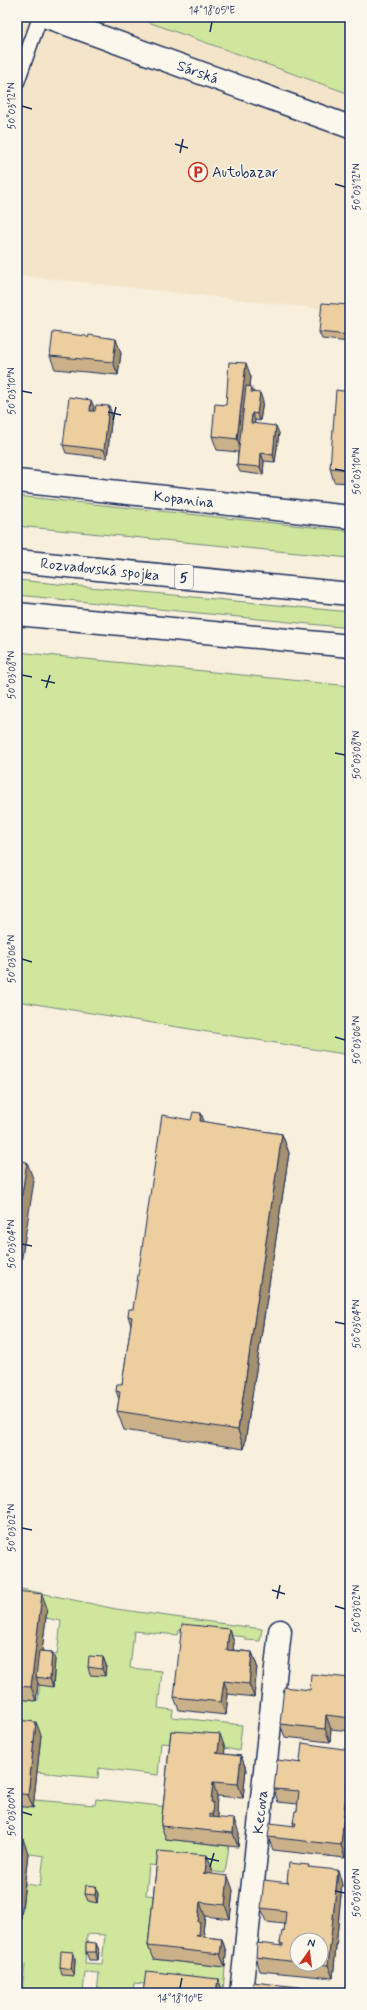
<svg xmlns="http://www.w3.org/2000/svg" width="367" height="2010" viewBox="0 0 367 2010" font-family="Mynerve,sans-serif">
	<rect width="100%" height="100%" fill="#f8efdd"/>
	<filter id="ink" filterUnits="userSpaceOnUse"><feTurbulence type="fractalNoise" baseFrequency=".025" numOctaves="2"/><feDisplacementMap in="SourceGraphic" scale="8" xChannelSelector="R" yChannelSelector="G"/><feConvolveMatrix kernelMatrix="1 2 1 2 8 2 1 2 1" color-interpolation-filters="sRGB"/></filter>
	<g filter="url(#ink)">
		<!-- built -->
		<path fill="#f4e5ca" d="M17,17H134L350,94V312L17,275Z"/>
		<!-- green -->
		<g fill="#cfe69c" stroke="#758a7d" fill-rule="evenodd">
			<path d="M134,17H350V94Z"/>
			<path d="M17,496L350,531V558L17,526Z"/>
			<path d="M17,580L350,612V628L17,595Z"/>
			<path d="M17,652L350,686V1055L17,1001Z"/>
			<path d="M17,1588L116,1609L262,1629L260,1641L245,1640V1637L211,1633L210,1635L179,1630L178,1635L134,1631L130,1668L162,1671L158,1708L173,1710L172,1717L242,1725L239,1751L225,1748L161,1743L158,1775L99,1768L98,1778L37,1772L17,1733V1699L38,1700L43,1654L57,1655L61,1621L46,1618L47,1608L17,1604Z"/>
			<path d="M96,1799L169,1807L166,1839L229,1846L225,1873L149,1865L146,1895L160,1896L153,1959L225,1967L223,1992L134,1983L133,1993H97L99,1973L85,1972L83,1993H22L25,1964L17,1963V1925H20L25,1884L40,1886L44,1856L17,1852V1806L34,1800L95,1805ZM87,1934L105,1935L102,1964L85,1963Z"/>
		</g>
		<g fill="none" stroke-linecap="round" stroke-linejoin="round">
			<!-- lane casing -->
			<g stroke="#1b2f5e" stroke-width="17">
				<path id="lane" d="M17,82L40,17"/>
			</g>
			<!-- street casing -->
			<g stroke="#1b2f5e" stroke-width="25">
				<g id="street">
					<path d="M17,481L350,517"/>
					<path d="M241,1993L280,1631"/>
				</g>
			</g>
			<!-- secondary casing -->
			<g stroke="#1b2f5e" stroke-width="25">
				<path id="secondary" d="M47,17L350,127"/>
			</g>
			<!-- highway casing -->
			<g stroke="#1b2f5e" stroke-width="25">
				<g id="highway">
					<path d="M17,561L350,594"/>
					<path d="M17,614L350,646"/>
				</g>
			</g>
			<!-- lane -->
			<use href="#lane" stroke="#fbf7ec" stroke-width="14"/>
			<!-- street -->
			<use href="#street" stroke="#fbf7ec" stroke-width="22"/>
			<!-- secondary -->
			<use href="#secondary" stroke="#fbf7ec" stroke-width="22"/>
			<!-- highway -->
			<use href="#highway" stroke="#fbf7ec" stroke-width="22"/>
		</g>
		<!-- wall -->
		<g fill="#cbb189" stroke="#1b2f5e" fill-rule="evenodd">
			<path d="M350,305V342L322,339L319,332Z"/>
			<path d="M88,338L121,353L118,375L55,369L50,356Z"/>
			<path d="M251,377L250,387L254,392L263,401L260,421L255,420L254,424L279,433L275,462L264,461L263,475L240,472L237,465L238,452L217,450L212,436Z"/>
			<path d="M350,392V483L334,482L330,468Z"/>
			<path d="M94,407L93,411L112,414L107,458L66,453L63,445Z"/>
			<path d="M204,1122L282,1134L289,1153L244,1449L124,1430L117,1411L119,1399L116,1391L122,1384L131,1325L128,1316L133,1309Z"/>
			<path d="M17,1591L47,1608L42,1651L52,1652L55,1659L53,1687L39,1685L38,1683L36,1701L17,1699Z"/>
			<path d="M229,1629L234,1642L233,1650L252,1652L257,1666L254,1697L228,1694L226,1715L179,1710L174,1697Z"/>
			<path d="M103,1657L106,1665L105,1676L90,1675L88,1667Z"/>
			<path d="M350,1678V1731L331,1729L330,1742L285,1737L280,1724L310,1690Z"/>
			<path d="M17,1720L41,1735L33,1808L17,1806Z"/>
			<path d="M171,1731L225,1748L224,1754L241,1756L246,1769L243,1798L217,1796L216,1811L218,1816V1818L239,1833L238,1847L166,1839L161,1826Z"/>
			<path d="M350,1750L345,1858L273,1850L268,1837L294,1826L293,1823L297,1811L298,1804L278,1802L274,1789L300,1762V1761Z"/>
			<path d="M17,1839L28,1853L20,1926L17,1925Z"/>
			<path d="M158,1851L212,1868V1874L233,1890L230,1919L205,1916L203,1931L205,1937L222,1939L226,1952L225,1967L153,1959L148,1946Z"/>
			<path d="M309,1867L342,1884L333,1978L260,1971L256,1957L281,1945L280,1943L284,1932L285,1924L266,1922L261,1908L288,1883L287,1881ZM297,1940L321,1964H297Z"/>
			<path d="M96,1886L98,1894L97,1903L88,1901L85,1894Z"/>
			<path d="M99,1950L98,1960H89L86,1952Z"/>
			<path d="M73,1952L75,1960L74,1976L62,1975L60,1967Z"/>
			<path d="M218,1979L223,1993H143Z"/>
		</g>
		<!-- shaded-wall -->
		<g fill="#a5906f" stroke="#1b2f5e">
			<path d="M350,312V341L348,335Z"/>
			<path d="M116,339L121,353L118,375L113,362Z"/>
			<path d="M246,363L251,377L242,453L237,439Z"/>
			<path d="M260,393L263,401L260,421L257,414Z"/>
			<path d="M91,400L94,407L92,418L90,411Z"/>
			<path d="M17,401L20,408L17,433Z"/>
			<path d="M109,406L112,414L107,458L104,450Z"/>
			<path d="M252,413L255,420L254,431L251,423Z"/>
			<path d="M276,426L279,433L275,462L273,455Z"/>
			<path d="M261,453L264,461L263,475L260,467Z"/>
			<path d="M201,1113L208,1132L200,1121Z"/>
			<path d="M282,1134L289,1153L244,1449L238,1430Z"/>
			<path d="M27,1162L34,1181L17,1289V1226Z"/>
			<path d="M42,1594L47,1608L39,1678L36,1677L38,1683L36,1701L31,1687Z"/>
			<path d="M229,1629L234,1642L232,1663L227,1650Z"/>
			<path d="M52,1652L55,1659L53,1687L50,1679Z"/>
			<path d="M252,1652L257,1666L254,1697L249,1684Z"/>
			<path d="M103,1657L106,1665L105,1676L102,1669Z"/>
			<path d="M224,1681L228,1694L226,1715L221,1702Z"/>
			<path d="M326,1715L331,1729L330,1742L325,1729Z"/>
			<path d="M36,1722L41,1735L33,1808L28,1795Z"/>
			<path d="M220,1734L225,1748L223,1766L218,1752Z"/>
			<path d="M350,1754V1815L345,1858L341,1845Z"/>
			<path d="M241,1756L246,1769L243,1798L238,1784Z"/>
			<path d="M213,1782L217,1796L216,1811L218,1816L217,1828L212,1815L211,1802Z"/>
			<path d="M234,1819L239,1833L238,1847L233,1833Z"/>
			<path d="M23,1839L28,1853L20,1926L17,1917V1897Z"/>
			<path d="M207,1855L212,1868L210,1886L205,1873Z"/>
			<path d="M338,1870L342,1884L333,1978L328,1965Z"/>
			<path d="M228,1876L233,1890L230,1919L225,1905Z"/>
			<path d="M96,1886L98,1894L97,1903L95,1895Z"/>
			<path d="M200,1902L205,1916L203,1931L205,1936L204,1948L199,1935L198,1922Z"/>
			<path d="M222,1939L226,1952L225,1967L220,1954Z"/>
			<path d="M96,1943L99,1950L98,1960L96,1952Z"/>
			<path d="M73,1952L75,1960L74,1976L71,1969Z"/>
			<path d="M218,1979L223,1992V1993H216Z"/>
		</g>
		<!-- building -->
		<g fill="#ecce9f" stroke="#1b2f5e">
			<path d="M322,303L350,305V312L348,335L319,332Z"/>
			<path d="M53,332L86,336L88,338L89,335L116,339L113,362L50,356Z"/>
			<path d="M229,362L246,363L237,439L212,436L215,404L226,405Z"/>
			<path d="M246,386L252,387L251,392L260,393L257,414L252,413L251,423L276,426L273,455L261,453L260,467L237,465Z"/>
			<path d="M336,390L350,392V470L330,468Z"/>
			<path d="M69,397L91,400L90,411H95L96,405L109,406L104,450L63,445Z"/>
			<path d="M193,1112L201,1113L200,1121L282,1134L238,1430L117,1411L120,1392L116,1391L117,1384H122L132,1317L128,1316L129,1309H133L162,1115L191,1120Z"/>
			<path d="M17,1160L27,1162L17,1226Z"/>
			<path d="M17,1591L42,1594L31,1687L17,1686Z"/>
			<path d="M182,1624L229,1629L227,1650L252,1652L249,1684L224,1681L221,1702L174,1697Z"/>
			<path d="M39,1651L52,1652L50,1679L36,1677Z"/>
			<path d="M89,1656L103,1657L102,1669L88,1667Z"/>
			<path d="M311,1674L350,1678V1718L326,1715L325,1729L280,1724L284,1687L310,1690Z"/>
			<path d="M17,1720L36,1722L28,1795L17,1793Z"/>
			<path d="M171,1731L220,1734L218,1752L216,1753L241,1756L238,1784L213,1782L211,1802H213L212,1815L209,1814V1817L234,1819L233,1833L161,1826Z"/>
			<path d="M302,1743L350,1750L341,1845L268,1837L270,1823L295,1826L296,1823H293L295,1811H297L299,1791L274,1789L277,1760L302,1763L300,1761Z"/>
			<path d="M17,1839H23L17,1897Z"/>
			<path d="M158,1851L207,1855L205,1873H203L228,1876L225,1905L200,1902L198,1922H200L199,1935L196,1934V1936L222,1939L220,1954L148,1946Z"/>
			<path d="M289,1863L309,1865L308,1867L338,1870L328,1965L318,1964H321V1940H297V1962L256,1957L257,1943L283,1946V1944L280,1943L282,1931L284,1932L286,1911L261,1908L264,1880L289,1883L287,1881Z"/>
			<path d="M86,1885L96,1886L95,1895L85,1894Z"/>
			<path d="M86,1942L96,1943V1952H86Z"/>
			<path d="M61,1951L73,1952L71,1969L60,1967Z"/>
			<path d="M146,1971L218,1979L216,1993L191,1990L190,1992H193V1993H143Z"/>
			<path d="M253,1982L326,1990L325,1993H252Z"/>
		</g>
	</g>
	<!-- ticks -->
	<path fill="none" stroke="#1b2f5e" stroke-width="1.5" d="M210,32L212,22M22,106L32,109M175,144L188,148M180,153L183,139M335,184L345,187M22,391L32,393M108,412L121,415M113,420L116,407M335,469L345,471M22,675L32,677M41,680L55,683M46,688L50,675M335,753L345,755M22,959L32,962M335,1037L345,1040M22,1244L32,1246M335,1322L345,1324M22,1528L32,1530M272,1590L285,1594M277,1599L280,1585M335,1606L345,1609M22,1812L32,1815M205,1858L219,1861M210,1867L214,1853M335,1891L345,1893M180,1988L182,1978"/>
	<!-- icons -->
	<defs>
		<g id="parking-ring" transform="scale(1)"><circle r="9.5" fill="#fbf7ec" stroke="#c8321e" stroke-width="1.5"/><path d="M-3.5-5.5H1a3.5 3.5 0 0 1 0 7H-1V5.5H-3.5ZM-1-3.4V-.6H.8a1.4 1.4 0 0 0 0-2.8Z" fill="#c8321e"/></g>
	</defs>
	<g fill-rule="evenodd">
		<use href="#parking-ring" x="198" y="172"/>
	</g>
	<g text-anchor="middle" stroke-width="3" stroke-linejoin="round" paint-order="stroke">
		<!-- shield labels -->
		<rect fill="#fbf7ec" stroke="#5e6b89" stroke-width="1" x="175" y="565" width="18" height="24" rx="3"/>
		<g font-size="14" font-weight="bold" fill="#1b2f5e">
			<text x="184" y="582">5</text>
		</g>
		<!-- street labels -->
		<g font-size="15" fill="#1b2f5e" stroke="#fbf7ec">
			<text transform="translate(198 72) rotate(20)" y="5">Sárská</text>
			<text transform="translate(184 499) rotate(6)" y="5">Kopanina</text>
			<text transform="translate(100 569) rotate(6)" y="5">Rozvadovská spojka</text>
			<text transform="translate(260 1812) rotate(-84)" y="5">Kecova</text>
		</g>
		<!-- poi labels -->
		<g font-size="15" fill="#1b2f5e" stroke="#fbf7ec" text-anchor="start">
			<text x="212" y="177">Autobazar</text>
		</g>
	</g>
	<!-- margin -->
	<rect width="367" height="2010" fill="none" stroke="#fbf7ec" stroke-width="44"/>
	<!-- north arrow -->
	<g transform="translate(309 1952) rotate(14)"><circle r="19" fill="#fbf7ec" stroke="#a1a7b3"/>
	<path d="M0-3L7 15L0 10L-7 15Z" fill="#c8321e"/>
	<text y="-6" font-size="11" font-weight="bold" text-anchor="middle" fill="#1b2f5e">N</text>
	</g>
	<rect x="22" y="22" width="323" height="1966" fill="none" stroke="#1b2f5e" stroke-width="1.5"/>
	<g font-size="10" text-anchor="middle" fill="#1b2f5e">
		<text x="212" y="14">14°18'05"E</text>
		<text transform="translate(11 106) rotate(-90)" y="4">50°03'12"N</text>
		<text transform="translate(356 187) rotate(-90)" y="4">50°03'12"N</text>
		<text transform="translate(11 391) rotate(-90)" y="4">50°03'10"N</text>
		<text transform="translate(356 471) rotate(-90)" y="4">50°03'10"N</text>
		<text transform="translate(11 675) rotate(-90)" y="4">50°03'08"N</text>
		<text transform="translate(356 755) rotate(-90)" y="4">50°03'08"N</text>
		<text transform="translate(11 959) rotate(-90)" y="4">50°03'06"N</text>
		<text transform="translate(356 1040) rotate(-90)" y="4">50°03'06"N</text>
		<text transform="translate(11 1244) rotate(-90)" y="4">50°03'04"N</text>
		<text transform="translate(356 1324) rotate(-90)" y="4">50°03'04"N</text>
		<text transform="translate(11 1528) rotate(-90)" y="4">50°03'02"N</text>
		<text transform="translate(356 1609) rotate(-90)" y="4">50°03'02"N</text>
		<text transform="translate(11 1812) rotate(-90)" y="4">50°03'00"N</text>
		<text transform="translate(356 1893) rotate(-90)" y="4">50°03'00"N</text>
		<text x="180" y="2002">14°18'10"E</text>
	</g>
</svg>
